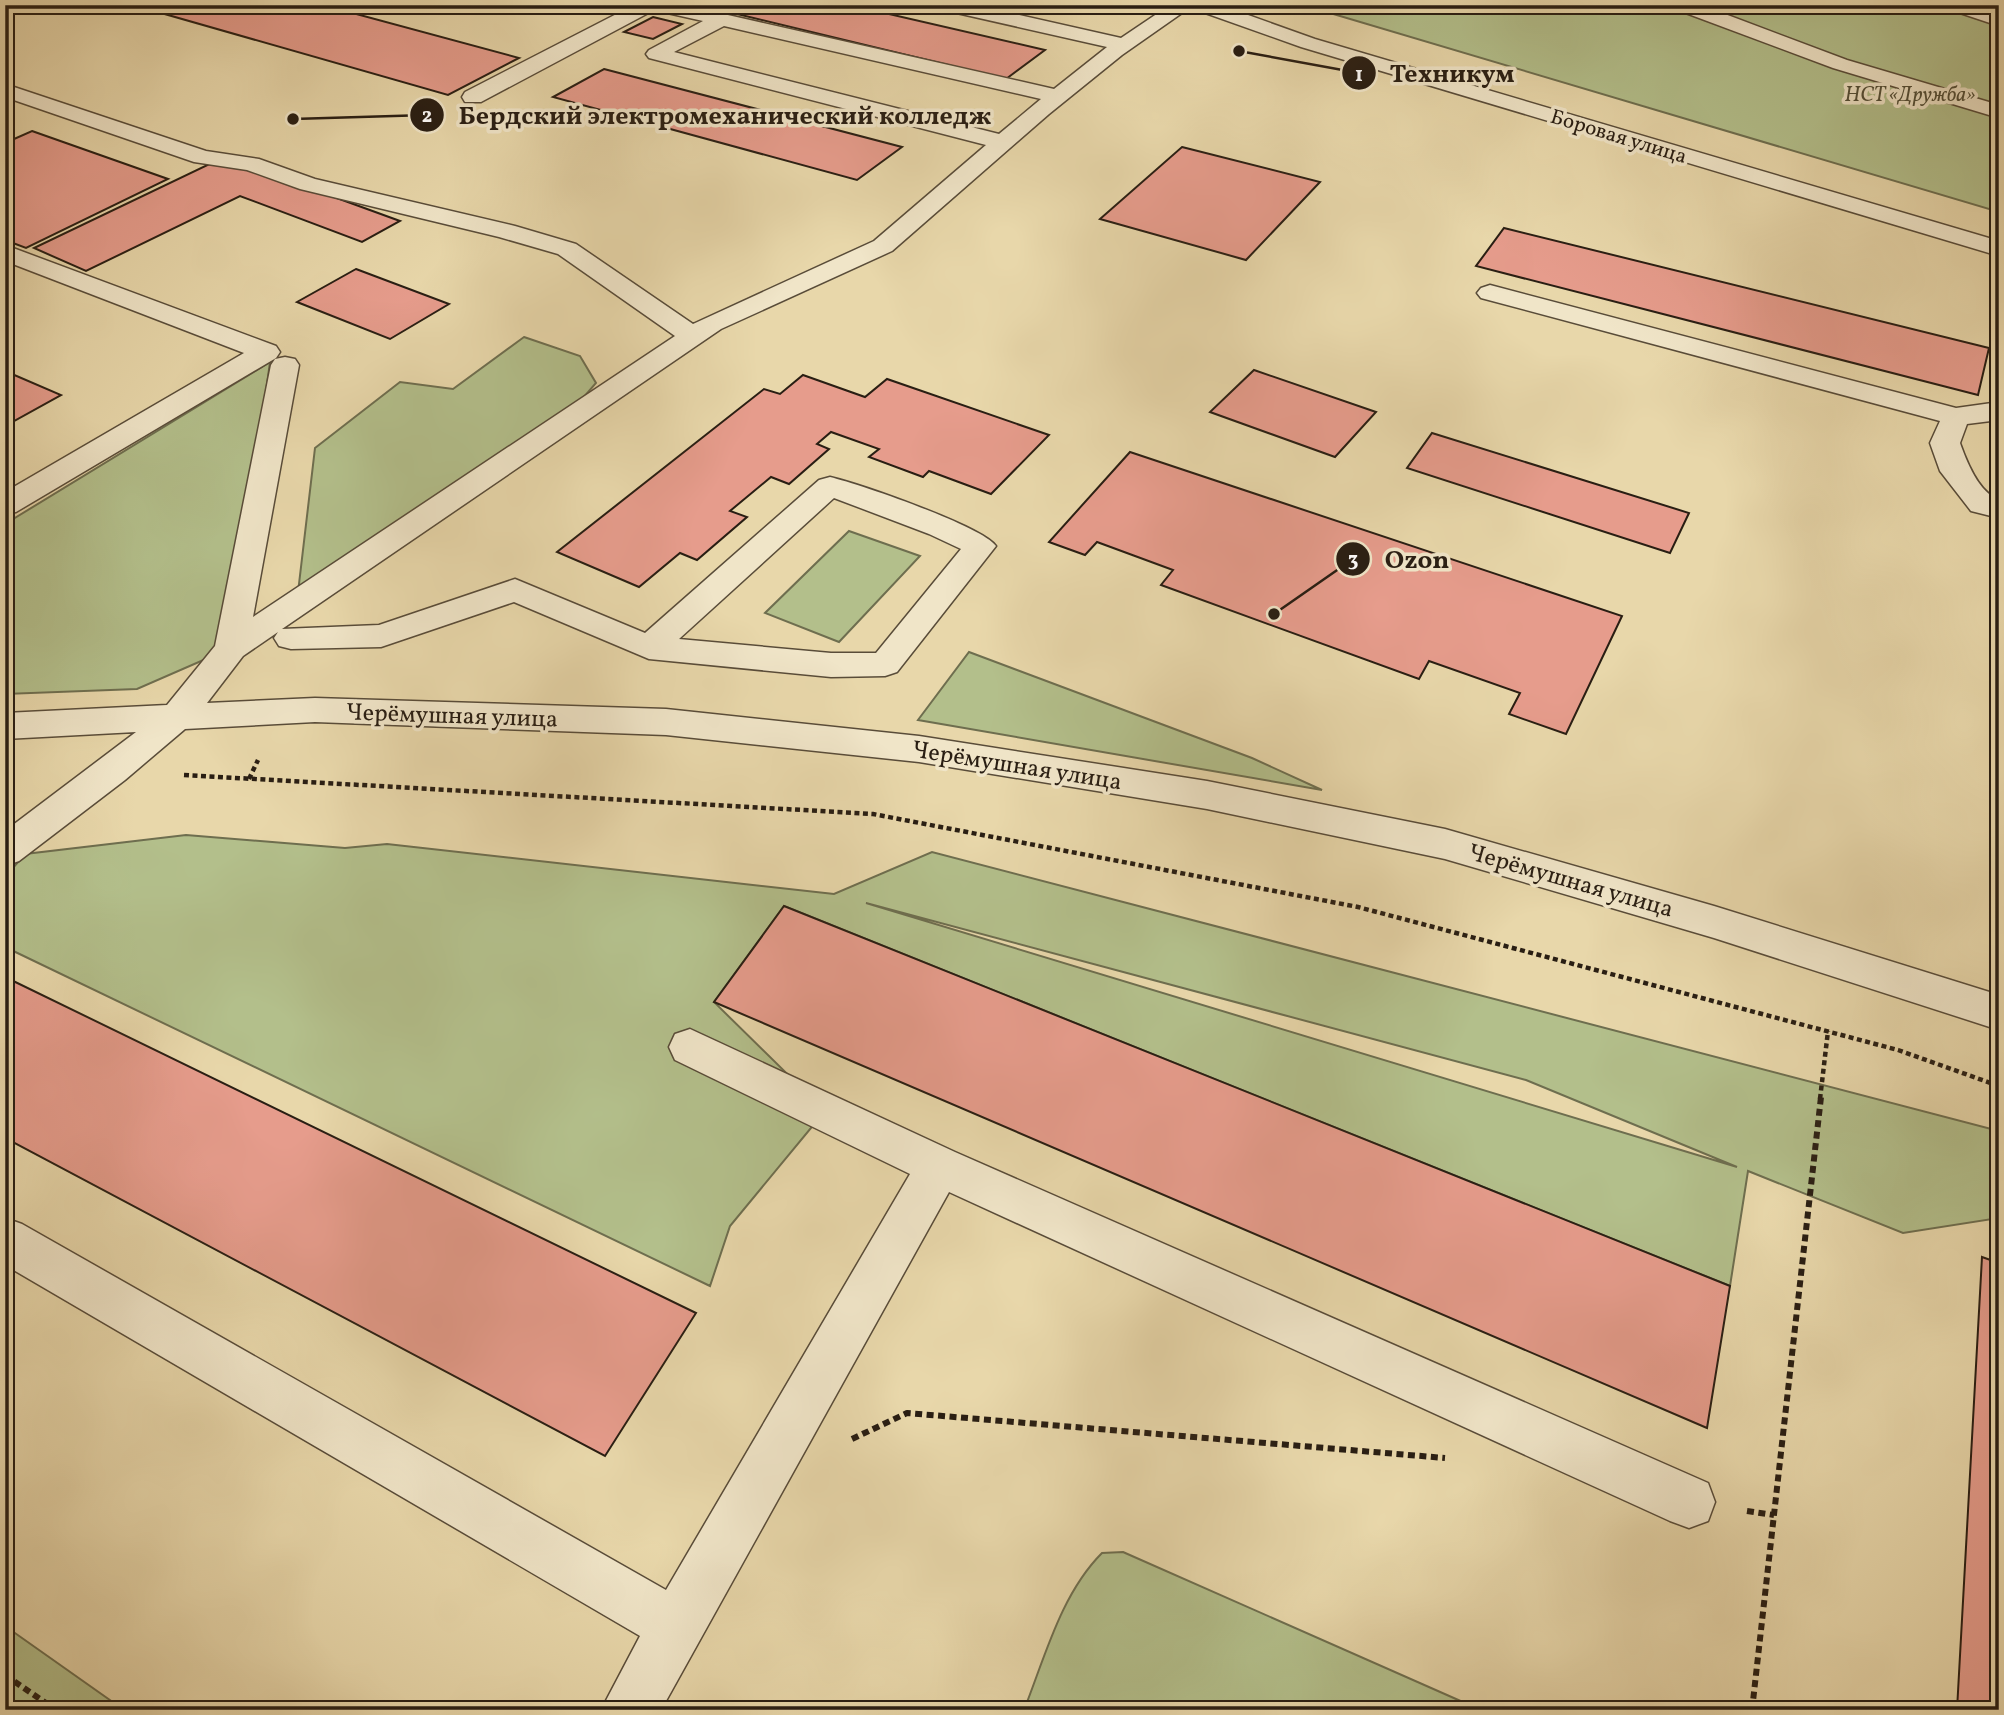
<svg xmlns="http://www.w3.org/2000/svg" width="2004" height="1715" viewBox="0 0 2004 1715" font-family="Vollkorn,serif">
	<rect width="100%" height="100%" fill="#e8d7aa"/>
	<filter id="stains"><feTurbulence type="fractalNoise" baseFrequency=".00286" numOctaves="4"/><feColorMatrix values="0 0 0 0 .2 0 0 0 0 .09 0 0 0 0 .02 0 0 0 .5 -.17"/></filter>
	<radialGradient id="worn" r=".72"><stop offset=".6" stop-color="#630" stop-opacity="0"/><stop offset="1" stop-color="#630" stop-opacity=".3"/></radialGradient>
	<!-- green -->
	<g fill="#b3bf8b" stroke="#6e6e4f" stroke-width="2" fill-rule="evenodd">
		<path d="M1303,5H1999V212Z"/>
		<path d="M524,337L580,356L596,383L570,413L297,601L315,448L400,382L453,389Z"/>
		<path d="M270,362L231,648L137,689L5,694V524Z"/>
		<path d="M849,531L920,556L839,642L765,613Z"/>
		<path d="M969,652L1252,758L1322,790L918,720Z"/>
		<path d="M186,835L345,848L387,844L834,894L932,852L1999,1131V1218L1903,1233L1748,1171L1730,1286L784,906L714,1002L825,1111L730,1226L710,1286L5,947V877L25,854ZM866,903L1526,1080L1737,1167Z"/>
		<path d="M1123,1552L1481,1710H1024C1045,1657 1061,1594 1102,1553Z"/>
		<path d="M5,1626L124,1710H5Z"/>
	</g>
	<!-- building -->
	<g fill="#e69c8c" stroke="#291e13" stroke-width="2">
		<path d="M133,5H323L519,58L448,95Z"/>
		<path d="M700,5H850L1045,50L1006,79Z"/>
		<path d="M653,17L682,24L653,39L624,32Z"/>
		<path d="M604,69L902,147L857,180L553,97Z"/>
		<path d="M32,131L168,179L26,248L5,240V143Z"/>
		<path d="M1182,147L1320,182L1246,260L1100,219Z"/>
		<path d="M224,157L400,221L362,242L240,196L86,271L34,248Z"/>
		<path d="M1504,228L1989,348L1978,395L1476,266Z"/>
		<path d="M356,269L449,304L390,339L297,302Z"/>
		<path d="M1254,370L1376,412L1335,457L1210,412Z"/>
		<path d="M5,371L61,395L5,426Z"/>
		<path d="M803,375L865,397L887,379L1049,435L991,494L929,471L923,477L869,457L879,449L831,432L817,444L829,449L789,484L771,477L730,511L747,517L697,560L680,553L639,587L557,552L764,389L780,394Z"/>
		<path d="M1432,433L1689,513L1670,553L1407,468Z"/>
		<path d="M1130,452L1622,616L1566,734L1509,714L1520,693L1429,661L1419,679L1161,585L1173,570L1097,542L1085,555L1049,542Z"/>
		<path d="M784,906L1730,1286L1707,1428L714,1002Z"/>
		<path d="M5,977L696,1313L605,1456L5,1138Z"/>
		<path d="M1982,1257L1999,1263V1710H1957Z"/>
	</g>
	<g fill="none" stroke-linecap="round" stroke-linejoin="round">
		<!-- minor casing -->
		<g stroke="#594c39" stroke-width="3">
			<g id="minor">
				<path d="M634,5H684L1054,89L1107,47L948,11L938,5H975L1121,38L1170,5H1220L1315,39L1999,241V256L1301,47L1194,9L1192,6L1122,55L1049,114L892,251L721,329L282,629L379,625L515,579L645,633L819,480L830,477C859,484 982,526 996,546L897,672L885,676L831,677L649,659L514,602L381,647L291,649L279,646L274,638L278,632L243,656L207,703L315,698L666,709L919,736L1207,781L1445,829L1714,906L1999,995V1030L1714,938L1445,859L1207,809L919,762L666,735L315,722L185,729L125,780L19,861L5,866V831L136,732L5,739V713L167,705L215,646L271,365L275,359L285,357L295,359L299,365L253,617L675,336L558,254L499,237L300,189L247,170L194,162L5,97V84L206,151L259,159L315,179L515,226L576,244L693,324L874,241L986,145L649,58L646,54L649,50L703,21L654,10L481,102H465L462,97L465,92ZM724,26L1041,99L999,134L674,52ZM834,498L929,534L961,549L876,653H831L679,639Z"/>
				<path d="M1672,5H1701L1847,60L1999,105V118L1833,68L1675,9Z"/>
				<path d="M1945,5H1975L1999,13V26L1948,9Z"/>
				<path d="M5,245L276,346L280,352L276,358L16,512L5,514V492L244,353L5,261Z"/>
				<path d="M1490,285L1956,408L1999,402V420L1967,424L1960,443C1966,460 1979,494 1999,499V518L1971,511L1940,471L1930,443L1940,421L1481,298L1477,293L1481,288Z"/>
				<path d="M690,1029L955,1152L1708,1483L1715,1502L1708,1521L1689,1528L1670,1521L949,1192L661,1710H601L640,1636L5,1265V1218L22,1224L666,1590L910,1174L675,1060L669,1047L675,1034Z"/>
			</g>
		</g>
		<!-- path-far1 -->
		<g stroke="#291e13" stroke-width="4.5" stroke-dasharray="5 3.5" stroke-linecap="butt">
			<path d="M184,775L873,814L1358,907L1898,1050L1999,1086"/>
			<path d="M249,779L258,760"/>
			<path d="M1820,1099L1828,1031"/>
		</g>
		<!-- path -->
		<g stroke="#291e13" stroke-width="6" stroke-dasharray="7 4.5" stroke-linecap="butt">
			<path d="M852,1439L907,1413L1445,1458"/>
			<path d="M1747,1511L1774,1515"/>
			<path d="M5,1675L56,1710"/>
			<path d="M1752,1710L1821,1097"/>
		</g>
		<!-- minor -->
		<use href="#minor" fill="#f0e5c8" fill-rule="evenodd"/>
	</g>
	<g text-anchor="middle" stroke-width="7" stroke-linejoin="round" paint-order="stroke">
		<!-- far-park labels -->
		<g font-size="21" font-style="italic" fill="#524e37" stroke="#f0e5c8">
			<text x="1910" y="101">НСТ «Дружба»</text>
		</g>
		<!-- far-street labels -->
		<g font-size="21" fill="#291e13" stroke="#f0e5c8">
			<text transform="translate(1619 136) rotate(17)" y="7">Боровая улица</text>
		</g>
		<!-- street labels -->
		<g font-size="24" fill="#291e13" stroke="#f0e5c8">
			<text transform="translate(452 715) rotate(2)" y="8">Черёмушная улица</text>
			<text transform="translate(1017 765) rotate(9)" y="8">Черёмушная улица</text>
			<text transform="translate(1571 880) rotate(16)" y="8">Черёмушная улица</text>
		</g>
	</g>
	<!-- callouts -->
	<path fill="none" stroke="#291e13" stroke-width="2.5" d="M1239 51L1359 73M293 119L427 115M1274 614L1353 559"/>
	<g fill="#291e13" stroke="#f0e5c8" stroke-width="2.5">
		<circle cx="1239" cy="51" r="7"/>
		<circle cx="293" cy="119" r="7"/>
		<circle cx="1274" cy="614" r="7"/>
		<circle cx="1359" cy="73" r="18"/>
		<circle cx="427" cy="115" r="18"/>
		<circle cx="1353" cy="559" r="18"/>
	</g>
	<g font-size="21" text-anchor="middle" font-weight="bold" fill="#fff">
		<text x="1359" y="81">1</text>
		<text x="427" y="122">2</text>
		<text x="1353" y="566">3</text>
	</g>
	<g font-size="26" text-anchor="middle" font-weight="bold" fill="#291e13" stroke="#f0e5c8" stroke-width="7" stroke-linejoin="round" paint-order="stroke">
		<text x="1452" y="82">Техникум</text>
		<text x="725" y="124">Бердский электромеханический колледж</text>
		<text x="1417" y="568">Ozon</text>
	</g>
	<!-- margin -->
	<rect width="2004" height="1715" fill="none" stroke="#e8d7aa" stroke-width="28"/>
	<rect x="7" y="7" width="1990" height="1701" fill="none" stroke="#291e13" stroke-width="3.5"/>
	<rect x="14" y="14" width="1976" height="1687" fill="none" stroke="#291e13" stroke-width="2"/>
	<rect width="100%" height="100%" filter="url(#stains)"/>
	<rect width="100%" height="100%" fill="url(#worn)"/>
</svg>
